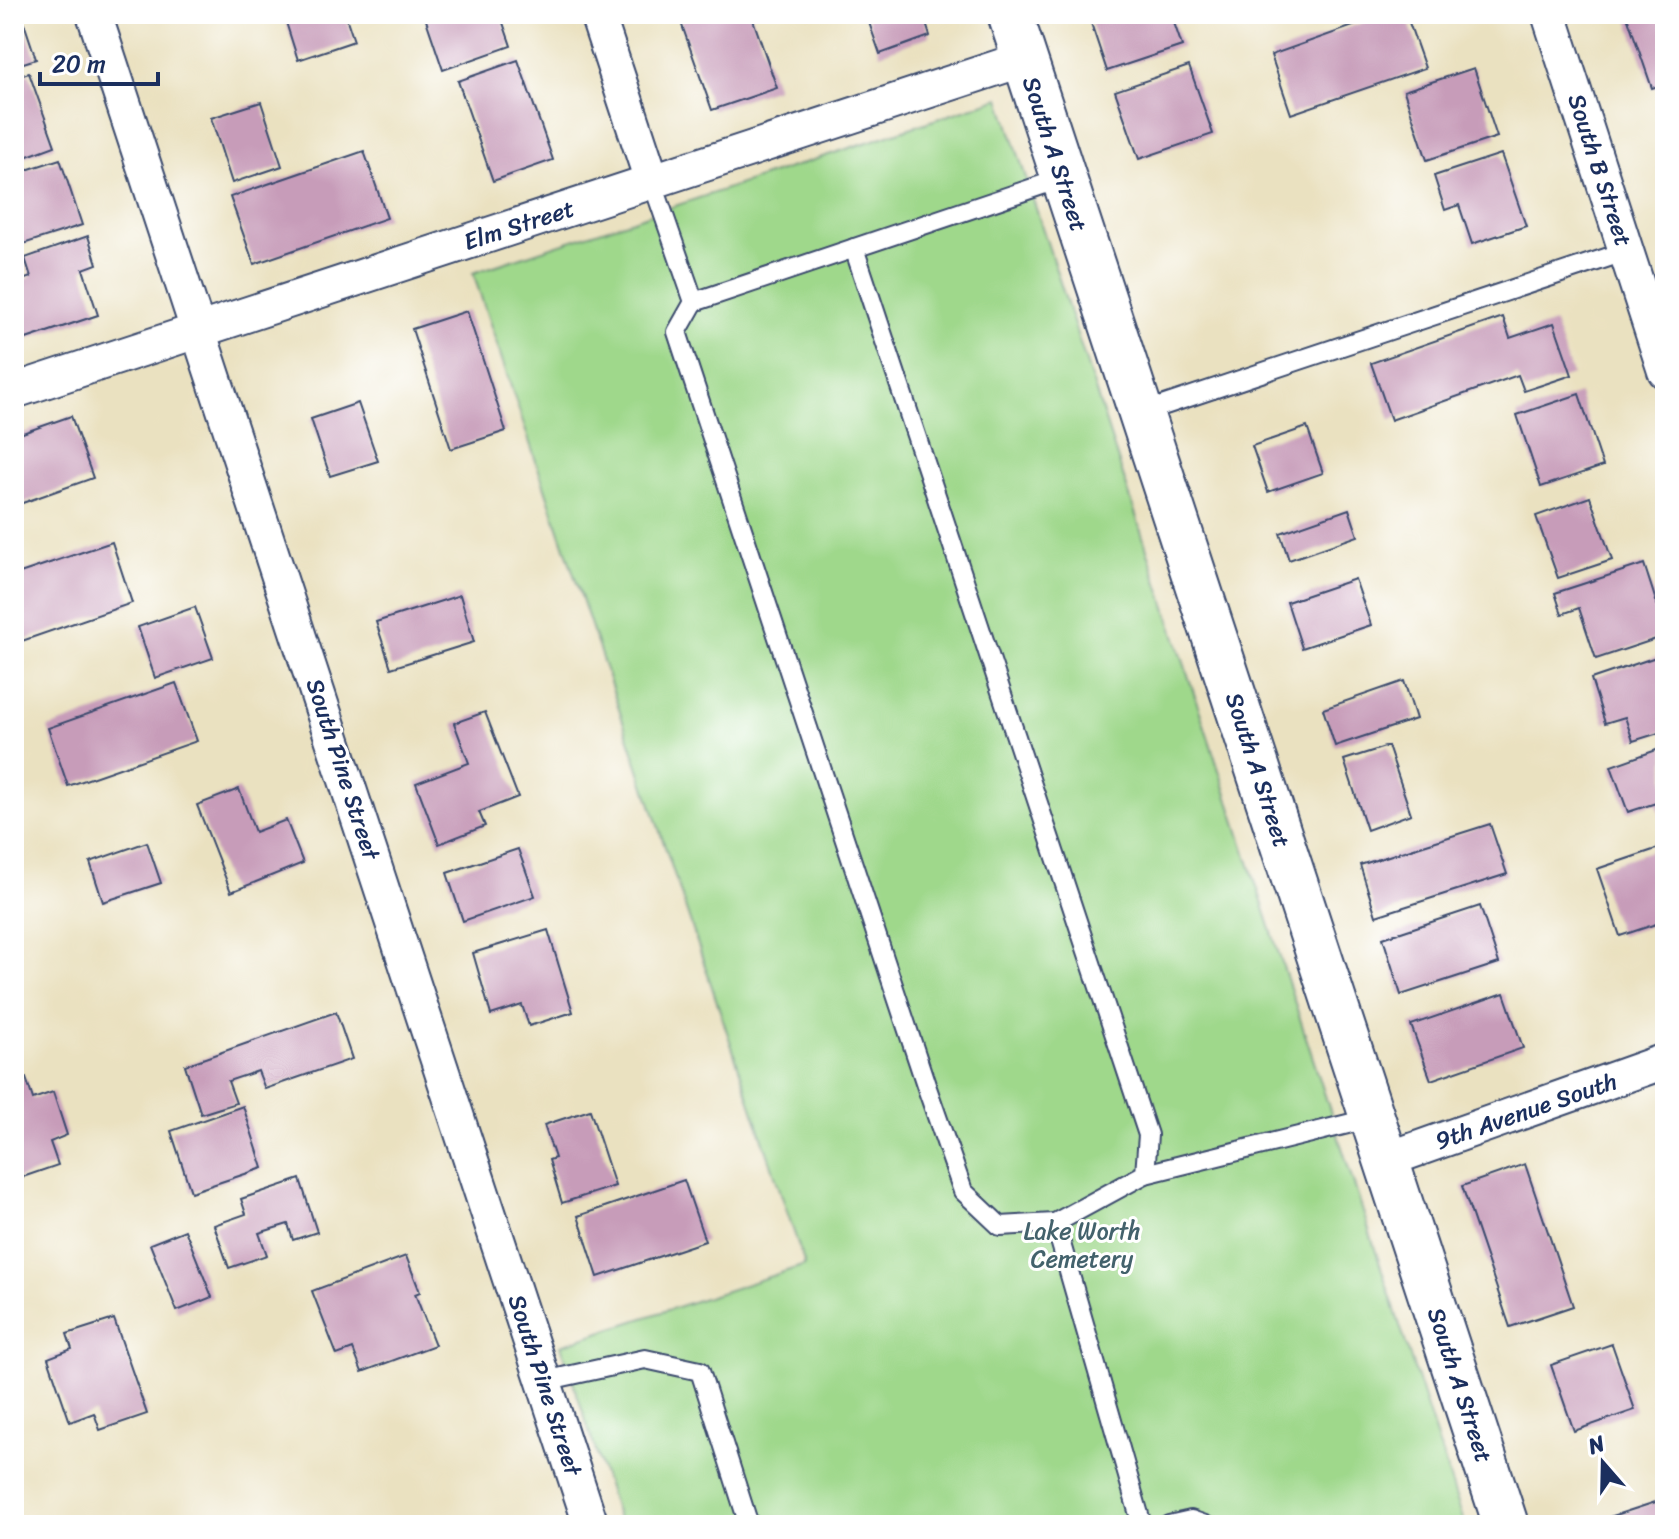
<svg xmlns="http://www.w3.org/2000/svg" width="1679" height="1539" viewBox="0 0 1679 1539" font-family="Sriracha,sans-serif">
	<rect width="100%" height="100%" fill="#fff"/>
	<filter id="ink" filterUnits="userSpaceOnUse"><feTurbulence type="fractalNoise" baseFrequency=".0125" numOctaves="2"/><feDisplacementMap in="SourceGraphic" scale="16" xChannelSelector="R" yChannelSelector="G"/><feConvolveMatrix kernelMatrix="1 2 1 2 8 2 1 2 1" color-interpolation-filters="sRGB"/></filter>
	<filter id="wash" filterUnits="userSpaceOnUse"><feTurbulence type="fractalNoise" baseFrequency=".006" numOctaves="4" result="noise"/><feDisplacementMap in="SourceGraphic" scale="32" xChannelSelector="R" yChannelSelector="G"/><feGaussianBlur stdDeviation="1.8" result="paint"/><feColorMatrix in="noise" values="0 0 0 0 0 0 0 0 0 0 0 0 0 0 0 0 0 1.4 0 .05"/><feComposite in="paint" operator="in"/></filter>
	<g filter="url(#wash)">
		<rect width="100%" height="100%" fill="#eae1c0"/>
		<!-- green -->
		<path fill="#9fd88b" stroke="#5d8474" stroke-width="2" d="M1000,98L1465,1525H620L561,1345L805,1265L473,273Z"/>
		<g id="blocks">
			<!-- building -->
			<g fill="#c79cb9">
				<path d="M14,14H21L36,59L14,66Z"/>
				<path d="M290,14H345L354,41L298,60L284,16Z"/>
				<path d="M424,14H500L511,46L443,70Z"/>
				<path d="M678,14H751L777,88L712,110Z"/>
				<path d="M866,14H923L930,36L880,54Z"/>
				<path d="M1088,14H1171L1182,46L1107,71Z"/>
				<path d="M1387,14H1406L1425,68L1291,114L1271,55Z"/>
				<path d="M1635,14H1665V84L1652,88L1627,16Z"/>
				<path d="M518,60L553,160L493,181L458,81Z"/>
				<path d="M1189,66L1213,134L1139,159L1115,91Z"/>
				<path d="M1474,68L1497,137L1427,160L1404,91Z"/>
				<path d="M29,73L55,146L14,161V78Z"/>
				<path d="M261,102L282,166L232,183L211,118Z"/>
				<path d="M364,151L387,218L254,264L230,197Z"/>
				<path d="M1501,154L1526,226L1472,244L1459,205L1445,210L1434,176Z"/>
				<path d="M60,159L82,225L14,247V174Z"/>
				<path d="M88,236L97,264L83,269L98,315L14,343V283L31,277L25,258Z"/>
				<path d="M467,311L506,431L451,449L412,329Z"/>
				<path d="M1503,317L1510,338L1554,323L1572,375L1524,391L1518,375L1391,420L1371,363Z"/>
				<path d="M1579,394L1603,466L1541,487L1517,415Z"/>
				<path d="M358,403L378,461L330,476L311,419Z"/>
				<path d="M71,416L93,478L14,506V436Z"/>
				<path d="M1307,427L1323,473L1268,492L1252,446Z"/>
				<path d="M1590,497L1612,560L1558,578L1536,516Z"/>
				<path d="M1349,509L1358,536L1289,560L1280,533Z"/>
				<path d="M112,542L132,603L22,641L14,619V575Z"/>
				<path d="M1644,564L1665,629V636L1596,659L1579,608L1562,614L1555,593Z"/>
				<path d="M1355,579L1371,625L1302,648L1287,602Z"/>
				<path d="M460,595L474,642L391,668L376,622Z"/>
				<path d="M195,607L213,658L155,678L138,627Z"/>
				<path d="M1665,654V731L1633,741L1625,717L1605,723L1591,679Z"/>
				<path d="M1404,681L1416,719L1335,746L1323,709Z"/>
				<path d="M176,683L197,741L68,786L48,728Z"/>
				<path d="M485,712L518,797L479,812L485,826L439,844L416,783L469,763L454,723Z"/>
				<path d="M1388,746L1411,814L1367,830L1344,760Z"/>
				<path d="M1665,747V827L1656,803L1628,812L1611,766Z"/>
				<path d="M239,789L255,832L286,820L303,863L231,892L197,805Z"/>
				<path d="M1490,824L1507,874L1376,916L1360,865Z"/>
				<path d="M147,842L161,883L103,902L90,862Z"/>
				<path d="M1665,846V921L1620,936L1597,869Z"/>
				<path d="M518,849L535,896L463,921L447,873Z"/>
				<path d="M1480,906L1499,963L1401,995L1383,938Z"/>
				<path d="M548,930L573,1012L529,1026L522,1005L491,1015L473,953Z"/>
				<path d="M1504,993L1523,1048L1431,1080L1411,1025Z"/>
				<path d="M336,1012L352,1059L265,1089L258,1071L228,1081L236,1103L201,1114L185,1065Z"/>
				<path d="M26,1078L33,1099L53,1092L67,1135L50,1142L58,1165L14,1180V1082Z"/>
				<path d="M243,1106L263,1168L191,1192L171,1131Z"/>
				<path d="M590,1110L615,1186L562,1203L549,1160L555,1158L544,1125Z"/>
				<path d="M1525,1164L1573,1306L1510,1327L1462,1186Z"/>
				<path d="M300,1179L317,1232L293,1240L288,1224L259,1233L267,1255L229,1268L214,1225L246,1214L241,1199Z"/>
				<path d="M684,1180L705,1241L598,1277L578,1216Z"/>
				<path d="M185,1230L212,1297L177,1311L150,1244Z"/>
				<path d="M406,1256L420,1292L415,1294L435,1345L362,1372L353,1349L337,1355L312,1291Z"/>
				<path d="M114,1319L147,1414L100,1430L94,1413L70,1422L48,1358L72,1349L67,1334Z"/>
				<path d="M1612,1344L1635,1410L1574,1431L1551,1365Z"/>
				<path d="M1665,1499V1525H1588V1524Z"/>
			</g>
		</g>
	</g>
	<g filter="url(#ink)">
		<use href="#blocks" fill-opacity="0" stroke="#3a4a6d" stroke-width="2"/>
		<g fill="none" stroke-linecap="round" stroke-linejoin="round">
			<!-- service casing -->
			<g stroke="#3a4a6d" stroke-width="22">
				<g id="service">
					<path d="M1063,178L694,302L677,332L927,1088L963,1191L1000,1226L1055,1223L1142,1525"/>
					<path d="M652,181L694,302"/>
					<path d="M854,248L1148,1135L1145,1174L1055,1223"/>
					<path d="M1141,413L1627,251"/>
					<path d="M1145,1174L1372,1118"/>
					<path d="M544,1381L645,1359L700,1371L749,1525"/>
					<path d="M1169,1525L1191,1520L1205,1525"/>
				</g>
			</g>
			<!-- minor casing -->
			<g stroke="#3a4a6d" stroke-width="38">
				<g id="minor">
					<path d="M94,14L591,1525"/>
					<path d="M597,14L652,181"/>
					<path d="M1549,14L1665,371"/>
					<path d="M14,391L1024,59"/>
					<path d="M1386,1160L1665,1061"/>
				</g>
			</g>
			<!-- tertiary casing -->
			<g stroke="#3a4a6d" stroke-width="48">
				<path id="tertiary" d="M1010,14L1506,1525"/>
			</g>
			<!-- service -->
			<use href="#service" stroke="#fff" stroke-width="18"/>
			<!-- minor -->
			<use href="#minor" stroke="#fff" stroke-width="34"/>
			<!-- tertiary -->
			<use href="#tertiary" stroke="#fff" stroke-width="44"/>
		</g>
	</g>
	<g text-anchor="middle" stroke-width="6" stroke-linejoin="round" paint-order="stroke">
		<!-- street labels -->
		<g font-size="24" fill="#1b2f5e" stroke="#fff">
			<text transform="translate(1055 154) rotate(72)" y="8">South A Street</text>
			<text transform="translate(1600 170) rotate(72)" y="8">South B Street</text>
			<text transform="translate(519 225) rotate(-18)" y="8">Elm Street</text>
			<text transform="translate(343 769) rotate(72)" y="8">South Pine Street</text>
			<text transform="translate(1258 770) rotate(72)" y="8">South A Street</text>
			<text transform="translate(1526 1111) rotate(-19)" y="8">9th Avenue South</text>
			<text transform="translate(545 1385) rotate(72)" y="8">South Pine Street</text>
			<text transform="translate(1460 1385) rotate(72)" y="8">South A Street</text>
		</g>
		<!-- park labels -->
		<g font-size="24" fill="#43626c" stroke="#fff">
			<text x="1082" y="1239">Lake Worth<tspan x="1082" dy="28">Cemetery</tspan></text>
		</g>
	</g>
	<!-- margin -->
	<rect width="1679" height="1539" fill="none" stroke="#fff" stroke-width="48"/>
	<!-- north arrow -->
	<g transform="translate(1603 1463) rotate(340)" stroke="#ffffff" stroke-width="6" paint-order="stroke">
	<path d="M0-6L14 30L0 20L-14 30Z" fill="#1b2f5e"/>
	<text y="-12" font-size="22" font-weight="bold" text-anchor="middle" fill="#1b2f5e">N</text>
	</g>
	<!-- scale -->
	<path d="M40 72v12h118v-12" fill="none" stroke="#1b2f5e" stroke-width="4"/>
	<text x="52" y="72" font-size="24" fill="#1b2f5e" stroke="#ffffff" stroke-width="6" paint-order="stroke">20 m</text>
</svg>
